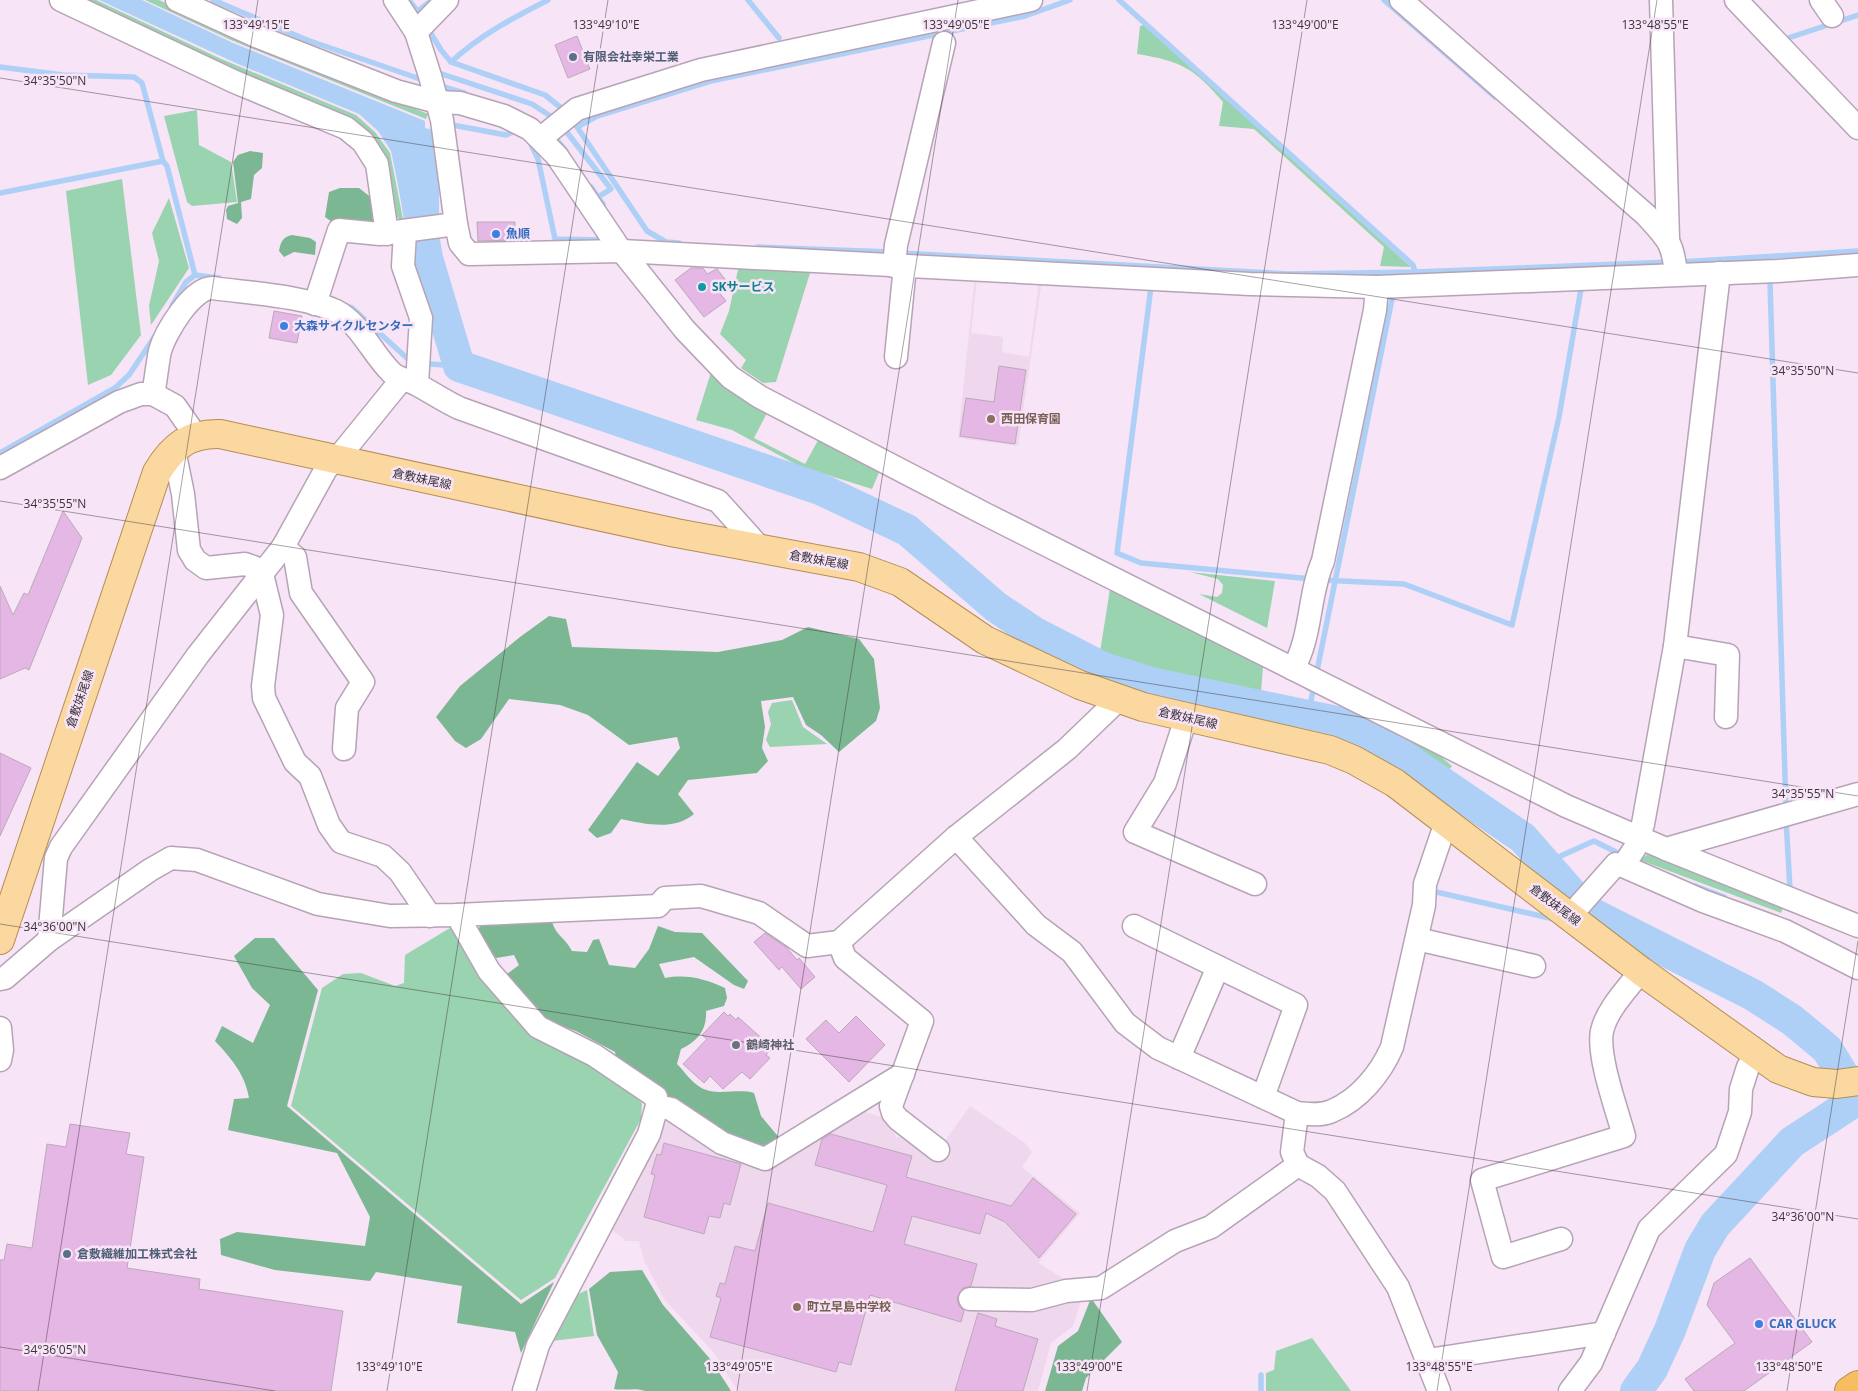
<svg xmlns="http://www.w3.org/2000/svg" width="1858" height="1391" viewBox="0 0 1858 1391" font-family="'Open Sans','Noto Sans JP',sans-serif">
	<rect width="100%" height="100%" fill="#f7e4f6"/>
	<!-- built -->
	<g fill="#efd7ee" fill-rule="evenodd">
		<path d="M975,276L1042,280L1018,446L958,438ZM977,278L1039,282L1029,357L1002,352L1003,337L971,333Z"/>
		<path d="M970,1106L1025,1143L1032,1152L1022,1167L1080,1213L1038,1263L1073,1284L1083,1295L1073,1326L1051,1343L1038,1391H738L714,1353L664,1299L644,1260L639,1241H626L612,1230V1224L670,1115L742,1156L856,1109L887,1119L896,1137H900L935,1155Z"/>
	</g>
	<!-- green -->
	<g fill="#9ad3af">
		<path d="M81,0H96L219,58L356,115L375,132L390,153L403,219H399L395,215L388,167L382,151L371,135L289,95Z"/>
		<path d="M145,0H159L246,41L428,114L426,119L231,40Z"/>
		<path d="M1144,25L1411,267L1380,266L1384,247L1254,129L1219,126L1223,102C1194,68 1181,61 1137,54L1140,26Z"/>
		<path d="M197,110L199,145L231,162L237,202L192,206L187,202L164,116Z"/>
		<path d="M122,179L141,335L111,375L88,385L66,191Z"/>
		<path d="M169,198L189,268L151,325L149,306L159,261L152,233Z"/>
		<path d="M739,265L811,270L776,382L763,383L741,368L746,360L720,334L729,311Z"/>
		<path d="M713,366L769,409L754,438L805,464L821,435L880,470L872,489L799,466L732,430L696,420Z"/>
		<path d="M1190,572L1275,581L1267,628L1199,594L1217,597L1222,593L1223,585L1218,579Z"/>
		<path d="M1110,589L1263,667L1261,692L1155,671L1100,652Z"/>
		<path d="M792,700L803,727L827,744L770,747L766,740L771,724L768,712L772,703Z"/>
		<path d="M1338,701L1421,740L1452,766L1449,770L1383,727L1338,705Z"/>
		<path d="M1648,854H1659L1785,900L1781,913L1640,860Z"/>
		<path d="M450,928L544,1040L615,1077L642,1103L641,1119L555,1278L521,1300L291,1106L322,988L343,974L361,973L395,986L404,983L405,955Z"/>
		<path d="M587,1290L594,1336L552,1341L574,1296Z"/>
		<path d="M1312,1338L1351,1391H1266V1373L1274,1370L1276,1351Z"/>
	</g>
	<!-- forest -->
	<g fill="#7cb793">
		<path d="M250,151L263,153L262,168L254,175L251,199L241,202L242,218L237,224L227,219L226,210L228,206L238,203L233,162L238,155Z"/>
		<path d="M340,188H359L373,199L375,219L365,227L332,222L325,217L329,192Z"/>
		<path d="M292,235L310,238L316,242L315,255L294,252L284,257L279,251C281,241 283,237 292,235Z"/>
		<path d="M549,616L566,619L572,647L718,652L782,640L808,627L859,639L874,659L880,708L876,721L839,752L821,735L806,725L793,697L761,701L765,727L762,748L768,761L757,773L688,780L678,794L694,814C674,831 645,824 621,819L611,833L597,838L588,830L637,762L658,776L680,748L677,737L629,745L588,715L560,705L509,699L481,739L466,748L455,741L436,717L460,686L520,637Z"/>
		<path d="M551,916C554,936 563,934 572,951L587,952L593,940L599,939L609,965L635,968L649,949L658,926L675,932L702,933L748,981L744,989L734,985L694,957L659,964L665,978C688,974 705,979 725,988L727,998L724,1006L706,1011C707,1030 698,1041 681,1049L677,1064C684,1071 691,1082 700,1087C715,1097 737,1088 754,1093L761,1116L782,1141L767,1153L709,1130L618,1066L615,1052L576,1031L544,1020L507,974L519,965L514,955L496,958L477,932L483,920Z"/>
		<path d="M255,938H274L318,990L287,1106L521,1304L554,1282L521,1353L515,1332L457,1323L462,1286L376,1272L370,1281L275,1270L221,1255L220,1239L237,1232L365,1246L370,1217L337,1153L228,1130L234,1099L249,1098C245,1074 231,1058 215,1041L222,1026L253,1043L270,1005L252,988L234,956Z"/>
		<path d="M642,1270L663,1305L711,1360L731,1391H645C636,1387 624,1391 614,1389L618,1372L597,1335L589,1289L610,1272Z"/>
		<path d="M1091,1298L1122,1342L1086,1378L1082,1391H1045L1058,1346L1078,1331Z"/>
	</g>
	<!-- water -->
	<path fill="#aed0f6" d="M99,0H142L233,43L425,121V128L434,130L433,147L439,183V215L405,217L391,151L378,131L359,114L238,64Z"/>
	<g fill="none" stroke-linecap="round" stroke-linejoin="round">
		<!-- stream -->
		<g stroke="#aed0f6" stroke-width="5.5">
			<path d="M213,0L307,40L426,81"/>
			<path d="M409,0L423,19"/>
			<path d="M748,0L779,38"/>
			<path d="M1119,0L1413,265L1415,272"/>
			<path d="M1384,0L1495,97"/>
			<path d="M418,11L432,0"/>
			<path d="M427,27L441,50L451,62L545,95L565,111"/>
			<path d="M1782,40L1858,15"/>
			<path d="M451,62C480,35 513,18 548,0"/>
			<path d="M0,67L63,75L134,77L142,83L163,161L167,166L195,275"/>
			<path d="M436,72L532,104L555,119"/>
			<path d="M437,85L464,93"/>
			<path d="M571,118L647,231L666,242L679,243"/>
			<path d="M447,124L506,135L517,130"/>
			<path d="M562,126L611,189L598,197"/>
			<path d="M579,126L597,116L711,81L1025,16L1070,0"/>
			<path d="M553,135L566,151"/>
			<path d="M530,142L538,159L555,239L603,240"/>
			<path d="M591,187L603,204"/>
			<path d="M0,193L163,161"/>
			<path d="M758,247L891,252"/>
			<path d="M900,253L1289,274L1415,272L1670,262"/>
			<path d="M1680,262L1858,251"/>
			<path d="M1770,282L1786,810"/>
			<path d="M1151,287L1117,553L1141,563L1312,579"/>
			<path d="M345,305L352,308L409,360"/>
			<path d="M172,306L186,282L195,275L219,278"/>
			<path d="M430,364L459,366"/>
			<path d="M0,453L115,388L129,375L155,336"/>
			<path d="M1321,580L1404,584L1512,625L1559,417L1581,289"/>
			<path d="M1317,671L1392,299"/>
			<path d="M1308,688L1313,690L1308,717"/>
			<path d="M1786,819L1790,889"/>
			<path d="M1545,863L1594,841L1624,856"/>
			<path d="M1695,886L1724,897"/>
			<path d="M1432,891L1554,919"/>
			<path d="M1261,1391V1375"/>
		</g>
		<!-- river -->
		<g stroke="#aed0f6" stroke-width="32">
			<path d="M412,172L427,258L459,366L820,489L907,530L996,607L1035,633L1103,668L1155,684L1346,724L1391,748L1523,838L1587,911L1753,995L1792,1020L1827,1049L1858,1099"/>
			<path d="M1636,1391L1652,1369L1670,1330L1700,1250L1715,1225L1792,1142L1858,1099"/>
		</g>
	</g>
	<!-- building -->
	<g fill="#e5b7e4" stroke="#bba9ba">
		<path d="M577,36L590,69L568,78L555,45Z"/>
		<path d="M477,222H515V240L478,241Z"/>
		<path d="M691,268H703L707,274L717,269L728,283L718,291L726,301L704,317L675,280Z"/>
		<path d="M274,311L302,316L297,343L269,338Z"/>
		<path d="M999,366L1026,370L1015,444L960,436L966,398L994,402Z"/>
		<path d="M63,511L82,538L29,670L25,668L0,679V586L13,615L24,593L28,595Z"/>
		<path d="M0,753L31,768L0,836Z"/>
		<path d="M765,933L786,947L797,960L799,958L815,977L801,989L782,967L779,970L754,942Z"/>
		<path d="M724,1012L728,1016L730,1014L736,1020L738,1017L767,1043L764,1046L769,1051L766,1055L770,1058L750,1079L742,1072L723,1089L710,1076L704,1083L683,1064L707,1039L702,1035Z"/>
		<path d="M856,1016L885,1045L849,1082L806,1039L826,1020L839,1033Z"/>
		<path d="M70,1124L130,1133L126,1154L144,1157L127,1268L200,1279L199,1289L343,1311L331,1391H0V1260H4L7,1244L32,1248L47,1144L66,1147Z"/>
		<path d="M831,1134L912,1156L906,1177L1011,1206L1033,1178L1076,1214L1039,1258L1005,1222L986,1213L980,1234L912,1216L904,1244L977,1264L971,1286L963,1288L957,1298L959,1306L964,1311L961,1322L870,1295L851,1365L839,1362L836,1372L710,1337L721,1298L716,1296L720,1283L725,1284L735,1246L755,1251L768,1203L873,1232L887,1185L815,1165L822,1139Z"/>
		<path d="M664,1143L741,1164L730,1205L724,1203L720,1218L709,1216L704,1234L644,1217L655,1175L651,1174L657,1154L661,1155Z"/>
		<path d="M1750,1258L1812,1342L1744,1391H1694L1685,1379L1735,1343L1707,1305L1714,1283Z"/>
		<path d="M978,1313L997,1319L995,1326L1038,1339L1023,1391H955Z"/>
	</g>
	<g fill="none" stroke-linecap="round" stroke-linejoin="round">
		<!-- minor casing -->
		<g stroke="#b6a4b6" stroke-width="25">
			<g id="minor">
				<path d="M61,0L235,82L346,128L363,142L377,164L387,234"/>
				<path d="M177,0L256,36L396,91L437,102L460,103L504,116L530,129L557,156L617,245L685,330L730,377L760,397L985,514L1566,806L1666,849L1858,794"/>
				<path d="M395,0L416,32L430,76L442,120L456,224L460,243L469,254L622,251L1250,284L1377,287L1778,271L1858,265"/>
				<path d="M1401,0L1646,215C1667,238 1673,242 1676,274"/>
				<path d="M1661,0L1668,238"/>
				<path d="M1736,0L1858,128"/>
				<path d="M1821,0L1832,16"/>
				<path d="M416,32L447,0"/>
				<path d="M541,138L577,109L701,70L1031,0"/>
				<path d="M405,232L403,266L421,318L417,384"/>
				<path d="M894,266L896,245L944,43"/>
				<path d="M315,304L339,230L380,234L456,224"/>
				<path d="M896,357L905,266"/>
				<path d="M153,394C156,380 157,365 160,351C165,333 192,287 213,288C248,293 305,296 336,311C361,324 372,354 392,373C399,379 408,380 416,384C431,392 444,401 459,408L718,501L763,551"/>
				<path d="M174,450L183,494L189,550L195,560L206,568L245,564L256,568L262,574L272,615L263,686L264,698L295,762L310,776L329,825L341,842L383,856L400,872L430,916"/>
				<path d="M0,468L119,402L141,394H153L175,406L196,436"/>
				<path d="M283,547L295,557L301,593L363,682L347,708L344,749"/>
				<path d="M1675,646L1728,655L1726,717"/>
				<path d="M1293,669C1312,636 1308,596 1323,561L1375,310L1377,287"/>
				<path d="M1186,718L1165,783L1135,832L1255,884"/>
				<path d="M956,837L1036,925L1072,952L1125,1023L1158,1048L1297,1113C1309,1114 1321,1116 1332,1111C1359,1100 1381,1073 1392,1047L1424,905L1425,884L1446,822"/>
				<path d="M1666,849L1858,926"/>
				<path d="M1623,866L1703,901L1785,931L1858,968"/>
				<path d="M457,915L489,971L538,1027L594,1055L656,1097L657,1106L649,1134L538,1345L524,1391"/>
				<path d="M1570,916L1616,864L1623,866L1635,848L1643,824L1675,646L1719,273"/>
				<path d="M1134,926L1296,1005L1263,1097"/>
				<path d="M1417,939L1534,966"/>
				<path d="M49,940L56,858L61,847L198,655L283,547L326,469L342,453L402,379"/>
				<path d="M839,942L845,958L922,1021L891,1106L893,1113L898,1119L938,1150"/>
				<path d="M0,979L5,978L49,940L150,870L171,858L197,860L318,904L390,916L457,915L658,906L665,898L701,896L759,913L807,946L839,942L956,837L1067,749L1118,700"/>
				<path d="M0,1028L2,1050L0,1060"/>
				<path d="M1179,1058L1218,967"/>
				<path d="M657,1106L671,1109L722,1143L765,1159L903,1074"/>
				<path d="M1297,1113L1292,1152L1298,1165L1318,1176L1335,1191L1398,1287L1439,1391"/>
				<path d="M1561,1239L1503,1257L1482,1180L1624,1136C1617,1110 1597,1056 1602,1031C1607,1009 1628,988 1641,971"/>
				<path d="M970,1299L1032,1300L1066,1291L1101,1288L1175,1241L1211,1227L1298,1165"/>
				<path d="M1428,1360L1604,1333"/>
				<path d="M1570,1391L1591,1363L1649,1229L1726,1154L1740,1112L1741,1089L1748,1067L1757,1054"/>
			</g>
		</g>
		<!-- major casing -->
		<g stroke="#b58e53" stroke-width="30">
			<path id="major" d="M0,940L157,472C173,446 189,433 220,434L676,533L859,567L900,582L985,640L1080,685L1143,707L1330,750L1354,760L1395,783L1641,971L1778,1069L1813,1082L1837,1084L1858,1081"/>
		</g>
		<!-- highway casing -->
		<g stroke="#b58e53" stroke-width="30">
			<path id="highway" d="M1849,1391L1858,1385"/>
		</g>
		<!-- minor -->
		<use href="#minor" stroke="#fff" stroke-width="22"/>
		<!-- major -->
		<use href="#major" stroke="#fad8a0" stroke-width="28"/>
		<!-- highway -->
		<use href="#highway" stroke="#f6be60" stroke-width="28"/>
	</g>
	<!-- ticks -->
	<path fill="none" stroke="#3b343b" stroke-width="1" stroke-opacity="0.45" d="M0,78L1858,373M0,501L1858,796M0,924L1858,1219M0,1347L275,1391M38,1391L258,0M387,1391L608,0M737,1391L958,0M1087,1391L1307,0M1437,1391L1657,0M1787,1391L1858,941"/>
	<!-- markers -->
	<g fill="#5c6f8a" stroke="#f7e4f6" stroke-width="2">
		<circle cx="573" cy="57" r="5"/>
		<circle cx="67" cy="1254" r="5"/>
	</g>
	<g fill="#3f7fe0" stroke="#f7e4f6" stroke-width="2">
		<circle cx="496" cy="234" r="5"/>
		<circle cx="284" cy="326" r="5"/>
		<circle cx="1759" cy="1324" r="5"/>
	</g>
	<circle fill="#0f9aa8" stroke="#f7e4f6" stroke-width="2" cx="702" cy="287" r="5"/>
	<g fill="#8d6e63" stroke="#f7e4f6" stroke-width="2">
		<circle cx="991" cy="419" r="5"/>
		<circle cx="797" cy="1307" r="5"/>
	</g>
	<circle fill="#6b7280" stroke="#f7e4f6" stroke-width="2" cx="736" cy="1045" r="5"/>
	<g text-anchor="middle" stroke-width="5" stroke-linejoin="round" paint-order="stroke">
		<!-- service labels -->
		<g font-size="12" font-weight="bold" fill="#4e5e75" stroke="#f7e4f6" text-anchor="start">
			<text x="583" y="61">有限会社幸栄工業</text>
			<text x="77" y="1258">倉敷繊維加工株式会社</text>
		</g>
		<!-- shop labels -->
		<g font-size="12" font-weight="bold" fill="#366cbe" stroke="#f7e4f6" text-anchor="start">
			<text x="506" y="238">魚順</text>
			<text x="294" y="330">大森サイクルセンター</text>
			<text x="1769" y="1328">CAR GLUCK</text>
		</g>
		<!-- culture labels -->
		<g font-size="12" font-weight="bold" fill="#0d838f" stroke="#f7e4f6" text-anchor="start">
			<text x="712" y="291">SKサービス</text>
		</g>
		<!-- education labels -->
		<g font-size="12" font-weight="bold" fill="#785e54" stroke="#f7e4f6" text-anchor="start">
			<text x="1001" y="423">西田保育園</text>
			<text x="807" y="1311">町立早島中学校</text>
		</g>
		<!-- street labels -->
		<g font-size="12" fill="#3b343b" stroke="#f7e4f6">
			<text transform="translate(422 479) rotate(12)" y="4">倉敷妹尾線</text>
			<text transform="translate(819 560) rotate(10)" y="4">倉敷妹尾線</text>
			<text transform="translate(80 699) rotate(-71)" y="4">倉敷妹尾線</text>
			<text transform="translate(1188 718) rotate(13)" y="4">倉敷妹尾線</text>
			<text transform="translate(1555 905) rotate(37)" y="4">倉敷妹尾線</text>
		</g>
		<!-- worship labels -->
		<g font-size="12" font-weight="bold" fill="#5b616d" stroke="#f7e4f6" text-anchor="start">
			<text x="746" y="1049">鶴崎神社</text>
		</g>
	</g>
	<g font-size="12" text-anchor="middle" fill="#3b343b" stroke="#f7e4f6" stroke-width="5" stroke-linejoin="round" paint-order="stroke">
		<text x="256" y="29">133°49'15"E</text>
		<text x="606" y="29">133°49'10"E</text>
		<text x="956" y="29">133°49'05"E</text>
		<text x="1305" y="29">133°49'00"E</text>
		<text x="1655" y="29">133°48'55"E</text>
		<text x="55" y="85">34°35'50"N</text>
		<text x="1803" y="375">34°35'50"N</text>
		<text x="55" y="508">34°35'55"N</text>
		<text x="1803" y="798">34°35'55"N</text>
		<text x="55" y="931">34°36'00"N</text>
		<text x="1803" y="1221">34°36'00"N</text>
		<text x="55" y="1354">34°36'05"N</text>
		<text x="389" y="1371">133°49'10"E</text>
		<text x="739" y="1371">133°49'05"E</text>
		<text x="1089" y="1371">133°49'00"E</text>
		<text x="1439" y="1371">133°48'55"E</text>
		<text x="1789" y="1371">133°48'50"E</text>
	</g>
</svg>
